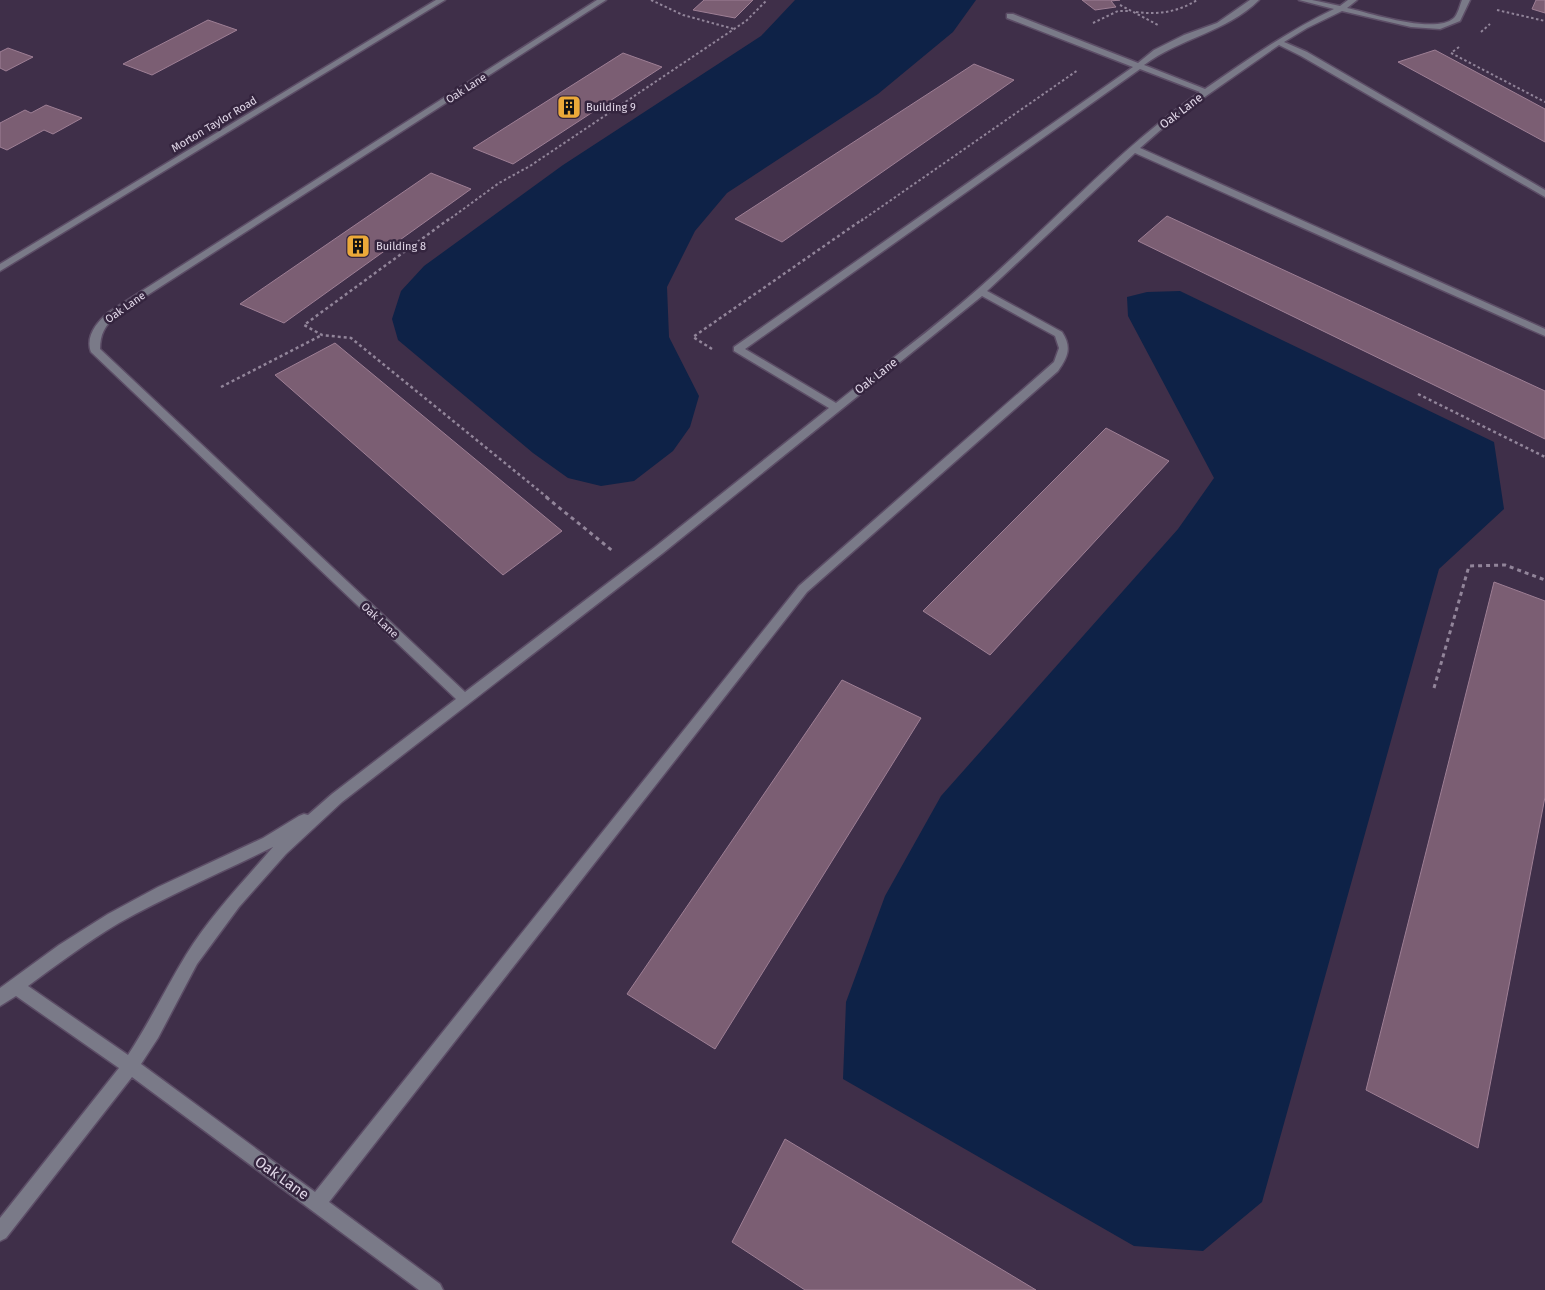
<svg xmlns="http://www.w3.org/2000/svg" width="1545" height="1290" viewBox="0 0 1545 1290" font-family="'Fira Sans',sans-serif">
	<rect width="100%" height="100%" fill="#3f2f49"/>
	<!-- water -->
	<g fill="#0e2247">
		<path d="M795,0H976L953,32L878,94L727,193L695,231L667,287L669,337L699,396L690,427L673,451L634,481L601,486L568,478L533,453L398,340L392,319L401,291L424,266L563,165L761,36Z"/>
		<path d="M1180,291L1494,442L1504,509L1439,569L1262,1202L1203,1251L1134,1246L843,1079L846,1002L885,896L941,796L1178,529L1214,478L1128,316L1127,297L1147,292Z"/>
	</g>
	<!-- building -->
	<g fill="#7b5e73" stroke="#9e7f95">
		<path d="M704,0H753L735,18L693,10Z"/>
		<path d="M1082,0H1120L1111,1L1116,7L1095,10Z"/>
		<path d="M1536,0H1545V13L1532,9Z"/>
		<path d="M208,20L237,30L152,75L123,64Z"/>
		<path d="M8,48L33,57L6,71L0,68V52Z"/>
		<path d="M1435,50L1545,109V142L1398,62Z"/>
		<path d="M623,53L662,67L513,164L473,148Z"/>
		<path d="M974,64L1014,80L782,242L735,219Z"/>
		<path d="M46,105L82,118L53,134L44,130L7,150L0,147V123L25,110L31,113Z"/>
		<path d="M431,173L471,189L284,323L240,304Z"/>
		<path d="M1167,216L1545,391V439L1138,241Z"/>
		<path d="M335,343L562,531L503,575L275,375Z"/>
		<path d="M1106,428L1169,461L990,655L923,611Z"/>
		<path d="M1494,582L1545,601V797L1478,1148L1366,1090Z"/>
		<path d="M842,680L921,718L715,1049L627,994Z"/>
		<path d="M785,1139L1036,1290H805L732,1242Z"/>
	</g>
	<g fill="none" stroke-linecap="round" stroke-linejoin="round">
		<!-- minor casing -->
		<g stroke="#5c4d66" stroke-width="3">
			<g id="minor">
				<path d="M436,0H445L0,271V264Z"/>
				<path d="M597,0H606L115,316C105,326 100,334 100,349L465,692L655,547L829,408L734,351V347L1133,67L1007,18V14H1013L1138,63L1154,50L1184,35L1217,23L1250,0H1259C1227,32 1180,38 1144,65L1205,89C1247,60 1288,31 1334,9L1299,0H1312L1340,6L1348,0H1357L1347,8C1370,13 1435,35 1454,18C1458,14 1460,5 1462,0H1470L1460,21L1440,29L1411,27L1342,11L1307,28L1284,42L1307,52L1545,190V197L1301,56L1279,45L1173,119L1140,148L1545,329V336L1135,153L987,291L1062,332C1072,347 1068,357 1058,371L807,592L329,1202L440,1284L443,1290H419L132,1077L6,1238L0,1241V1218L119,1068L16,996L0,1006V988L59,945L108,914L158,887L263,838L299,816L304,814L308,815L332,794L456,699L91,352C85,336 97,322 109,312ZM1140,69L1200,92C1119,149 1052,224 978,289C933,329 883,365 836,403L745,349ZM982,296L1055,336L1059,348L1054,362L799,586L315,1192L141,1064L158,1038L197,964L239,907L286,854L342,802L663,553ZM273,847C243,882 210,916 186,955C166,988 149,1023 128,1055L28,986C58,964 87,942 119,923C169,895 222,872 273,847Z"/>
			</g>
		</g>
		<!-- path-far2 -->
		<g stroke="#92859a" stroke-width="2" stroke-dasharray="2.5 2.5" stroke-linecap="butt">
			<path d="M651,0L683,15L734,29"/>
			<path d="M1120,5L1158,25"/>
			<path d="M1497,10L1545,21"/>
			<path d="M1136,12C1158,15 1178,12 1197,0"/>
			<path d="M1093,23L1118,11H1130"/>
			<path d="M1481,32L1490,24"/>
			<path d="M1459,47L1451,53L1545,102"/>
			<path d="M447,221L499,183L530,166L746,21L767,0"/>
			<path d="M861,221L1078,70"/>
		</g>
		<!-- path-far1 -->
		<g stroke="#92859a" stroke-width="2.5" stroke-dasharray="3 3" stroke-linecap="butt">
			<path d="M449,219L304,325L322,335L351,338L548,498"/>
			<path d="M712,349L693,337L863,219"/>
			<path d="M221,387L322,335"/>
			<path d="M1418,394L1545,457"/>
		</g>
		<!-- path -->
		<g stroke="#92859a" stroke-width="3" stroke-dasharray="4 4" stroke-linecap="butt">
			<path d="M546,497L614,552"/>
			<path d="M1434,688L1469,566L1505,565L1545,580"/>
		</g>
		<!-- minor -->
		<use href="#minor" fill="#7a7a88" fill-rule="evenodd"/>
	</g>
	<!-- icons -->
	<defs>
		<g id="building-square" transform="scale(1.25)"><rect x="-9" y="-9" width="18" height="18" rx="4" fill="#eba939" stroke="#35253f"/><path d="M-4-6H4V6H1V3H-1V6H-4ZM-2.5-4.3h1.7v1.8h-1.7ZM.8-4.3h1.7v1.8H.8ZM-2.5-1h1.7V.8h-1.7ZM.8-1h1.7V.8H.8Z" fill="#111"/></g>
	</defs>
	<g fill-rule="evenodd">
		<use href="#building-square" x="569" y="107"/>
		<use href="#building-square" x="358" y="246"/>
	</g>
	<g text-anchor="middle" stroke-width="5" stroke-linejoin="round" paint-order="stroke">
		<!-- far-street labels -->
		<g font-size="11" fill="#e1d7e8" stroke="#35253f">
			<text transform="translate(466 88) rotate(-33)" y="4">Oak Lane</text>
			<text transform="translate(214 124) rotate(-31)" y="4">Morton Taylor Road</text>
			<text transform="translate(125 307) rotate(-35)" y="4">Oak Lane</text>
			<text transform="translate(380 620) rotate(43)" y="4">Oak Lane</text>
		</g>
		<!-- far-poi labels -->
		<g font-size="11" fill="#e1d7e8" stroke="#35253f" text-anchor="start">
			<text x="586" y="111">Building 9</text>
			<text x="376" y="250">Building 8</text>
		</g>
		<!-- street labels -->
		<g font-size="12" fill="#e1d7e8" stroke="#35253f">
			<text transform="translate(1181 111) rotate(-37)" y="4">Oak Lane</text>
			<text transform="translate(876 376) rotate(-38)" y="4">Oak Lane</text>
		</g>
		<!-- near-street labels -->
		<g font-size="15" fill="#e1d7e8" stroke="#35253f">
			<text transform="translate(282 1178) rotate(36)" y="5">Oak Lane</text>
		</g>
	</g>
</svg>
